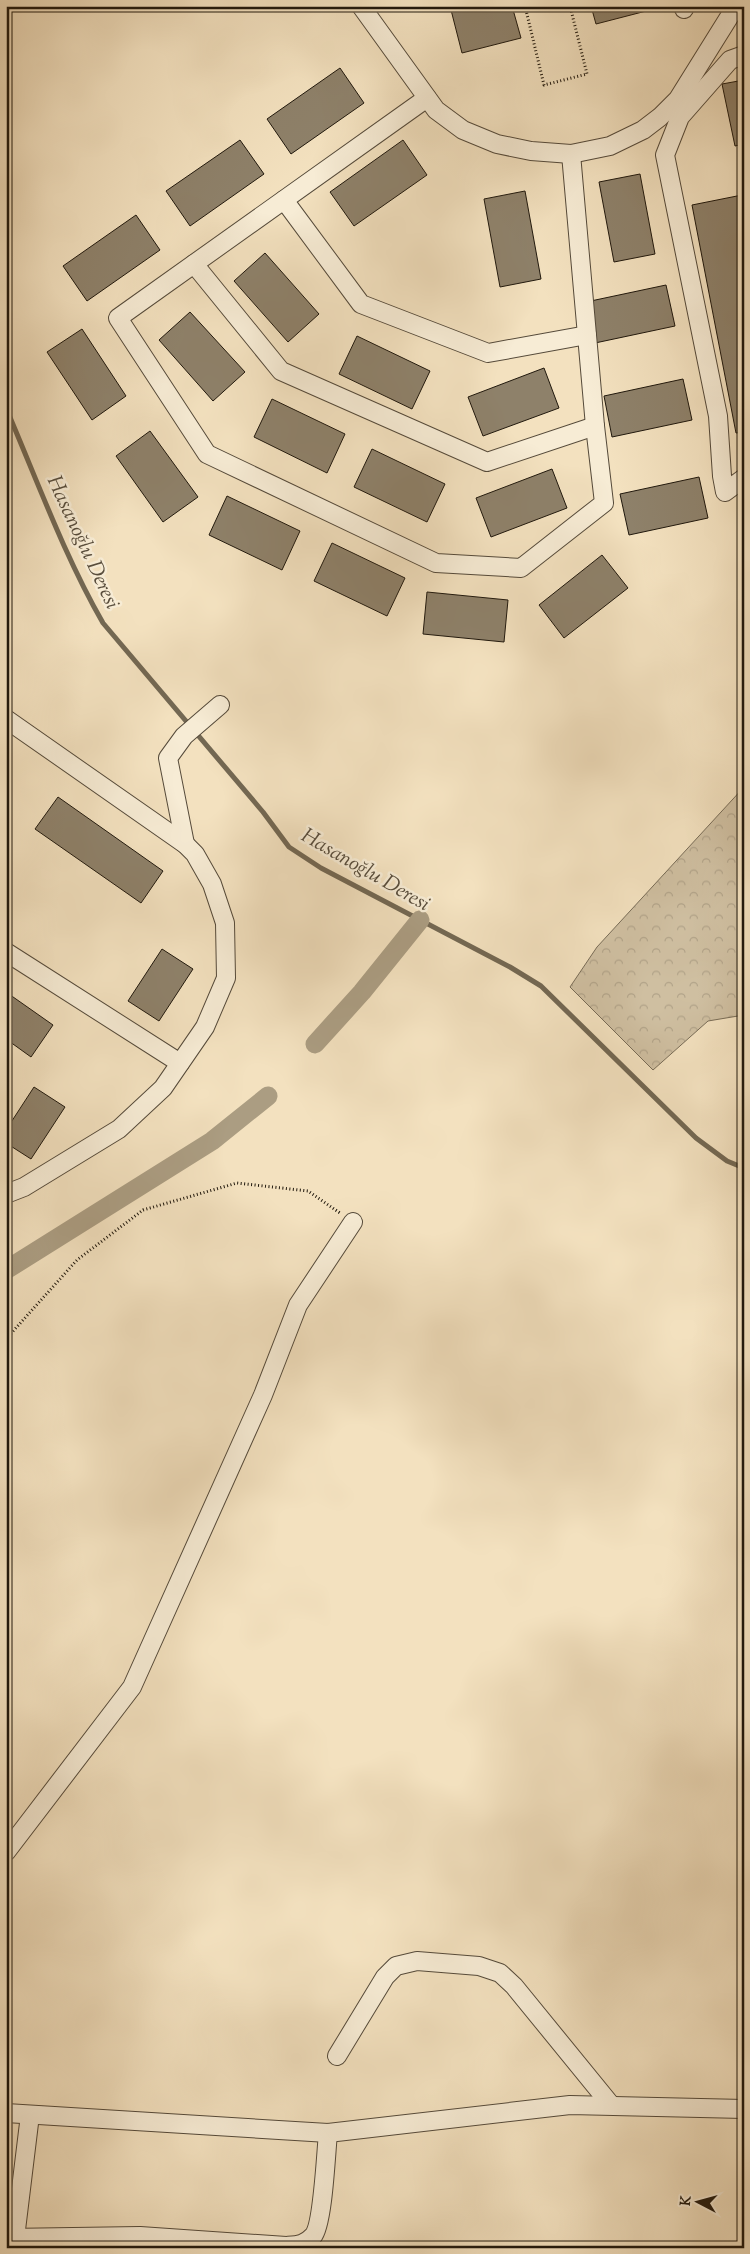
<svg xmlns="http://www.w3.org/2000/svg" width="750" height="2254" viewBox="0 0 750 2254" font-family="'Sorts Mill Goudy',serif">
	<defs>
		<pattern id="forest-crowns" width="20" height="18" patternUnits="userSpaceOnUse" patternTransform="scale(1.25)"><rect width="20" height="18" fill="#cfbfa1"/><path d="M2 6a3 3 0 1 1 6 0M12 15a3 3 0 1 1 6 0" fill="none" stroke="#b1a389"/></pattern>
	</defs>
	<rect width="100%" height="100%" fill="#f3e1bf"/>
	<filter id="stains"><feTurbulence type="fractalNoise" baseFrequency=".004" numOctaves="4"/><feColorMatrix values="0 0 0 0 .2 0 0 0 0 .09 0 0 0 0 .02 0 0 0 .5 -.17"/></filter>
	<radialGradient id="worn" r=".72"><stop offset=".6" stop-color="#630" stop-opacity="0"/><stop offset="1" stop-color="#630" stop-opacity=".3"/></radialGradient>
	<!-- forest -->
	<path fill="url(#forest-crowns)" stroke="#786c57" d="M744,787V1015L708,1021L653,1070L570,987L597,947Z"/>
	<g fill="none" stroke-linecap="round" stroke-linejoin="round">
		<!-- stream -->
		<path stroke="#736853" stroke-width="5" d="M6,408C37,480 64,555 103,623L263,812L289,847L321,868L510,967L541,986L696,1138L727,1161L744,1168"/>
		<!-- canal -->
		<g stroke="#ab9d82" stroke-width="19">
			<path d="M315,1044L362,992L420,920"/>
			<path d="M6,1270L212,1141L268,1096"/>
		</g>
	</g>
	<!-- building -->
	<g fill="#8e816a" stroke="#20180d">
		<path d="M450,6H512L521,38L462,53Z"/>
		<path d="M591,6H653L654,9L596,24Z"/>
		<path d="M340,68L364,103L291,154L267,119Z"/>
		<path d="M744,80V144L735,146L722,84Z"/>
		<path d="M240,140L264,174L190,226L166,191Z"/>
		<path d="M403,140L427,175L354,226L330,192Z"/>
		<path d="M640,174L655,254L614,262L599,182Z"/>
		<path d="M525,191L541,279L500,287L484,199Z"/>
		<path d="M742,195L744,432L736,433L692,205Z"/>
		<path d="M136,215L160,250L87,301L63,266Z"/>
		<path d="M265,253L319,314L288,342L234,281Z"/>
		<path d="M666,285L675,326L595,343L586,302Z"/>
		<path d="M190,312L245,372L213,401L159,340Z"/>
		<path d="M82,329L126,396L92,420L47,352Z"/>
		<path d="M357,336L430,371L412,409L339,374Z"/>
		<path d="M544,368L559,408L483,436L468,397Z"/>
		<path d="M683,379L692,420L612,437L604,396Z"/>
		<path d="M272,399L345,434L327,473L254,437Z"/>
		<path d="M150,431L198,497L163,522L116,456Z"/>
		<path d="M372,449L445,484L427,522L354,487Z"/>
		<path d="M552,469L567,508L491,537L476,498Z"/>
		<path d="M699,477L708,518L629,535L620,494Z"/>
		<path d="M227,496L300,531L282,570L209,535Z"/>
		<path d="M332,543L405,578L387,616L314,581Z"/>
		<path d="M602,555L628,588L564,638L539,605Z"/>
		<path d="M427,592L508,600L504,642L423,634Z"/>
		<path d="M58,797L163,871L141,903L35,829Z"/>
		<path d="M162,949L193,969L159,1021L128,1001Z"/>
		<path d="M6,992L53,1025L31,1057L6,1039Z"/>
		<path d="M34,1087L65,1107L31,1159L6,1143V1130Z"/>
	</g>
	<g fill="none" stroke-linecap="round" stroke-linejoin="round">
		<!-- minor casing -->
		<g stroke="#554a3a" stroke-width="20">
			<g id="minor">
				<path d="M361,6L436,110L463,130L497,144L531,151L571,154L610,146L643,130L660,117L678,99L736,6"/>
				<path d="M683,6L684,9"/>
				<path d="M744,55L730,60L680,117L665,155L718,416L722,476L725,492L744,478"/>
				<path d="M427,98L118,318L207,454L436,563L521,568L604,503L595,426L571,154"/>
				<path d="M284,200L361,304L488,353L587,335"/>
				<path d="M194,264L281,371L487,462L595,426"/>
				<path d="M6,719L185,844L195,854L212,884L225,923L226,978L205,1027L163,1088L119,1129L24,1187L6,1194"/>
				<path d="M185,844L168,758L184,736L220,705"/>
				<path d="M6,952L180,1063"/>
				<path d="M6,1852L132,1687L263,1395L298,1305L353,1222"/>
				<path d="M337,2056L385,1977L396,1966L417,1961L479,1966L500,1973L514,1986L611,2105"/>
				<path d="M6,2113L328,2133L570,2105L744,2109"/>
				<path d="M6,2238L140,2236L286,2246C297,2245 305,2245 313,2236C323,2225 326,2152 328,2133"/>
				<path d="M15,2238L30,2115"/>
			</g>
		</g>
		<!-- path -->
		<g stroke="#20180d" stroke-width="3" stroke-dasharray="1 2.5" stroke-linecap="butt">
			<path d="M525,6L544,85L587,74L570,6"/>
			<path d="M6,1339L77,1260L143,1210L237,1183L308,1191L340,1213"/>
		</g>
		<!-- minor -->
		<use href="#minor" stroke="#f7ecd5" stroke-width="18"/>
	</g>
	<g text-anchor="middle" stroke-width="5" stroke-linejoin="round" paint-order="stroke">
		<!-- water labels -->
		<g font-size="21" font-style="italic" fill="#584d3c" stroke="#f7ecd5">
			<text transform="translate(84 542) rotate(65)" y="7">Hasanoğlu Deresi</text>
			<text transform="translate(366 869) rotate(30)" y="7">Hasanoğlu Deresi</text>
		</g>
	</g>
	<!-- margin -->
	<rect width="750" height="2254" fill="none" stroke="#f3e1bf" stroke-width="25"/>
	<rect x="8" y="8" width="735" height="2239" fill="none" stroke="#20180d" stroke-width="2.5"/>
	<rect x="12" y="12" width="725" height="2229" fill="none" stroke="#20180d"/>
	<!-- north arrow -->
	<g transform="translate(698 2202) rotate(276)" stroke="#f7ecd5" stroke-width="4" paint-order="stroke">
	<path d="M0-4L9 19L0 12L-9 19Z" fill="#20180d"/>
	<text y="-8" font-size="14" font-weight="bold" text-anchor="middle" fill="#20180d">K</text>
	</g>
	<rect width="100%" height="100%" filter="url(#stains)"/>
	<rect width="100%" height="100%" fill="url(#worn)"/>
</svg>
